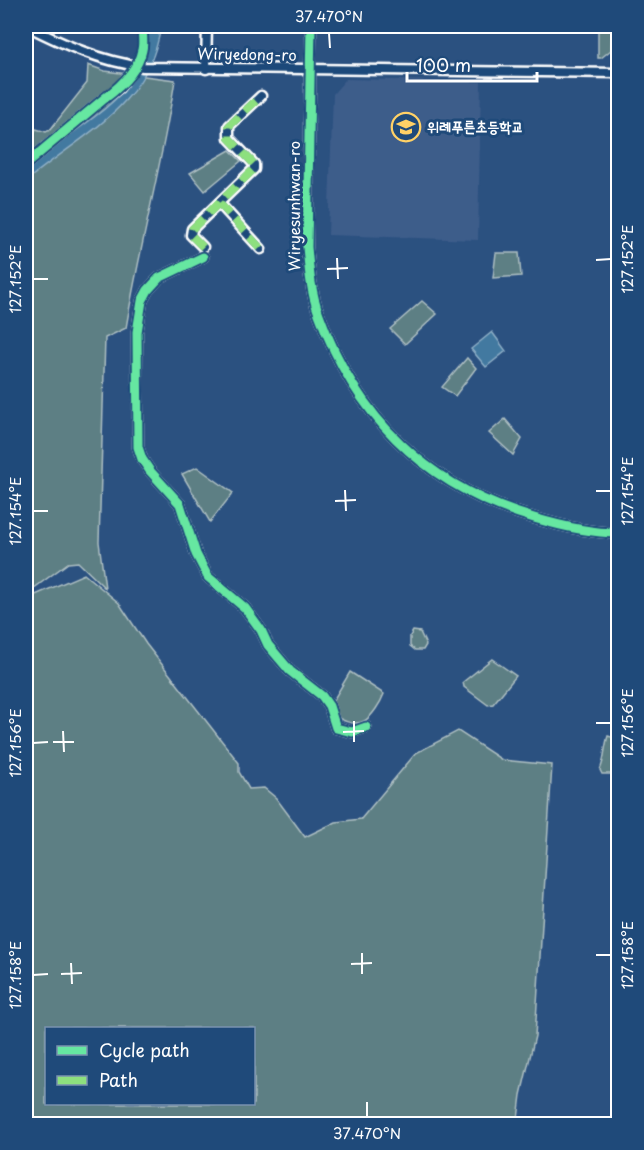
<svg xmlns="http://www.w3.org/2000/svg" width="644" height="1150" viewBox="0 0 644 1150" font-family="'Playpen Sans','Poor Story',sans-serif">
	<rect width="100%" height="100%" fill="#2b5180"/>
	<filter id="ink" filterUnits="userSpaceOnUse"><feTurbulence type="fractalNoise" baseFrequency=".0167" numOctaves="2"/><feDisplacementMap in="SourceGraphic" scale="12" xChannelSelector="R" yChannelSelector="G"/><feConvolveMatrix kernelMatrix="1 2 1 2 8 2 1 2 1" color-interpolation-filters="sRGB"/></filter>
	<g filter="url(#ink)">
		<!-- built -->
		<path fill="#3e5d8a" d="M346,79L481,82L478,240L328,235L333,94Z"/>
		<!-- green -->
		<g fill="#5d7f84" stroke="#aebfc2" stroke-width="1.5" fill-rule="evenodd">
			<path d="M598,26H612L611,50L601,58H598Z"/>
			<path d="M88,65L105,71L175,80C162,164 140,245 126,328L105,338L99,542L105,588L78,562L68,563L26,594V149L36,129L46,132L50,130L87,83Z"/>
			<path d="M230,150L241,161L205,191L190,173Z"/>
			<path d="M496,253H519L521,276L493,278Z"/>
			<path d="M422,301L437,314L405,344L390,329Z"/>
			<path d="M467,358L476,368L455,396L442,387Z"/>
			<path d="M505,419L522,439L513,455L489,433Z"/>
			<path d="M197,467L233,493L210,522L182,474Z"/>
			<path d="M84,574L119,603L146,644L239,763V772L249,789L264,788L276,798L305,837L336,822L361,819L416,753L458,731L502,760L552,765L535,1036L521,1095L518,1119L514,1124H26V599ZM46,1028H254V1104H46Z"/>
			<path d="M413,631L420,632L426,645L423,650H415L410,646V636Z"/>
			<path d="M492,659L516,676L493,704L488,705L464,687L463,682Z"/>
			<path d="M350,672L384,694C381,702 372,717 364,721C355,726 339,721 334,713C332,710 332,707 331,704Z"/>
			<path d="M608,736L618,739V774H602L600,770C605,759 604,748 608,736Z"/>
		</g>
		<!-- water -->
		<g fill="#4379a0" stroke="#8eafc6" stroke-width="1.5">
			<path d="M147,26H161C149,106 82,134 26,181V168C61,136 108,116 136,75C145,61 146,42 147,26Z"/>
			<path d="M492,332L506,351L486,367L471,349Z"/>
		</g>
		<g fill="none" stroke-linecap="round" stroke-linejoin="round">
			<!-- minor casing -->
			<g stroke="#fff" stroke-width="13">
				<g id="minor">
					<path d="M27,26C65,45 100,61 143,67L618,73"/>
					<path d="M311,26L307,247C309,269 311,293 319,314C357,419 427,487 534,518C561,526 590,533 618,533"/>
					<path d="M206,69L207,26"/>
					<path d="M26,164L105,98L119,88L131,73"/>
					<path d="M219,203L261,249"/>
					<path d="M203,247L191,235L192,229L254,169V164L229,138V126L261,96"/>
					<path d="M203,257L159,278L148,290L142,301L137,332L138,447L142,459L150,471L180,504L196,554L208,577L245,608L261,630L268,645L290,671L322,696L329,706L336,728L352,732L366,727"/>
				</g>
			</g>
			<!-- minor -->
			<use href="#minor" stroke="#1f4a7a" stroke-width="8"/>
			<!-- quiet -->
			<g stroke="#8de07e" stroke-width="8" stroke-dasharray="15 8" stroke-linecap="butt">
				<path d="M219,203L261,249"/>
				<path d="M203,247L191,235L192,229L254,169V164L229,138V126L261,96"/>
			</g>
			<!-- cycleway casing -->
			<g stroke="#1f4a7a" stroke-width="13">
				<g id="cycleway">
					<path d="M311,26L307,247C309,269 311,293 319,314C357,419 427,487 534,518C561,526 590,533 618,533"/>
					<path d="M26,164L105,98C120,87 138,70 142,50C144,42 142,33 142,26"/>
					<path d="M203,257L159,278L148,290L142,301L137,332L138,447L142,459L150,471L180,504L196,554L208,577L245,608L261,630L268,645L290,671L322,696L329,706L336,728L352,732L366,727"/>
				</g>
			</g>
			<!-- cycleway -->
			<use href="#cycleway" stroke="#66e7a1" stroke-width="9"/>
		</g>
	</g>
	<!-- ticks -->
	<path fill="none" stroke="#fff" stroke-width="2" d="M329,33L330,48M337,258L338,279M596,260L611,259M327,269L348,268M33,279H48M345,490L346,511M596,491H611M335,501L356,500M33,511H48M354,721V742M596,723H611M63,731L64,752M343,732L364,731M53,742H74M33,743L48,742M362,953V974M596,955H611M71,963L72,984M351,964L372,963M61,974L82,973M33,975L48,974M367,1102V1117"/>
	<!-- icons -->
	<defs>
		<g id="school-ring" transform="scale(1.5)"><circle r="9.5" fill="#1f4a7a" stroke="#ffd166" stroke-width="1.5"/><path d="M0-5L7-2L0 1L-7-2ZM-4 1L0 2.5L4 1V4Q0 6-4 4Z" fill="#ffd166"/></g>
	</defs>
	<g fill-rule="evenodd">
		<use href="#school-ring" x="406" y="127"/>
	</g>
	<g text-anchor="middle" stroke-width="6" stroke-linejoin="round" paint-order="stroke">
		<!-- street labels -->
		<g font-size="15" fill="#fff" stroke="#1f4a7a">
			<text transform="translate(247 55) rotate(1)" y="5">Wiryedong-ro</text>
			<text transform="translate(295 206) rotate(-90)" y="5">Wiryesunhwan-ro</text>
		</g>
		<!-- poi labels -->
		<g font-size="15" font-weight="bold" fill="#fff" stroke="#1f4a7a" text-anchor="start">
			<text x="427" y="132">위례푸른초등학교</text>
		</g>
	</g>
	<!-- margin -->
	<rect width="644" height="1150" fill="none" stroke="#1f4a7a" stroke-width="66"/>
	<!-- legend -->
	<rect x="45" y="1027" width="210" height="78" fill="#1f4a7a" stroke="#7992af" stroke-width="1.5"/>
	<rect x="57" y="1046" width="30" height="9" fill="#66e7a1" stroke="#7992af" stroke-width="1.5"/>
	<text x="99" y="1057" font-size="18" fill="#ffffff">Cycle path</text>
	<rect x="57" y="1076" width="30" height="9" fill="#8de07e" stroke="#7992af" stroke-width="1.5"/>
	<text x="99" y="1087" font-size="18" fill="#ffffff">Path</text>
	<!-- scale -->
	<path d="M407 72v9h130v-9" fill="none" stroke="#ffffff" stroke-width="3"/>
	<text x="416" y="72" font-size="18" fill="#ffffff" stroke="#1f4a7a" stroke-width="4.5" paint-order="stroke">100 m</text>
	<rect x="33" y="33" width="578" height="1084" fill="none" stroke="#fff" stroke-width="2"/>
	<g font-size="15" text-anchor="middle" fill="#fff">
		<text x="329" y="22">37.470°N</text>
		<text transform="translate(628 259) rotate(-90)" y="5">127.152°E</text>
		<text transform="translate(16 279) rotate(-90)" y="5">127.152°E</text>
		<text transform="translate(628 491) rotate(-90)" y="5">127.154°E</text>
		<text transform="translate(16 511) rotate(-90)" y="5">127.154°E</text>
		<text transform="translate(628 723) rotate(-90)" y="5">127.156°E</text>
		<text transform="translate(16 743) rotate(-90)" y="5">127.156°E</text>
		<text transform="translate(628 955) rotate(-90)" y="5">127.158°E</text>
		<text transform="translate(16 975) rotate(-90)" y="5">127.158°E</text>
		<text x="367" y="1139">37.470°N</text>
	</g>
</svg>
